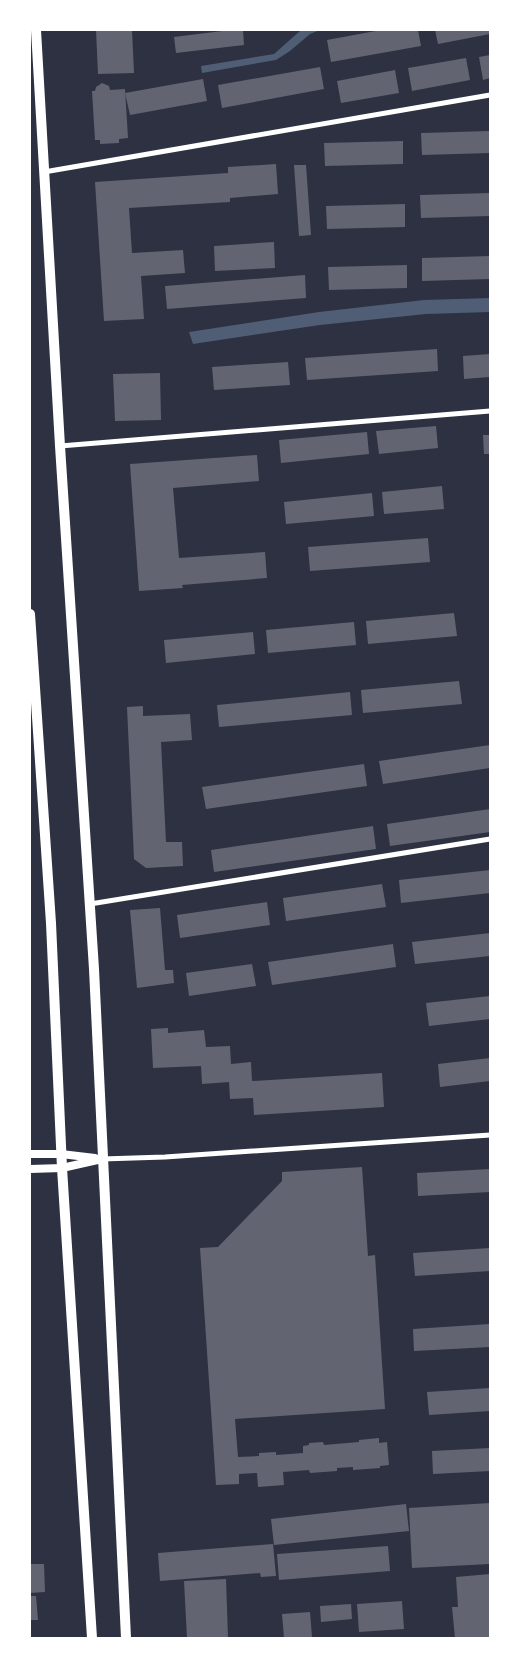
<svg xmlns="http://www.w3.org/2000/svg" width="520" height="1668" viewBox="0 0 520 1668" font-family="'DejaVu Sans',sans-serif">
	<rect width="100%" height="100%" fill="#2d3142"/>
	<!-- water -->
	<g fill="#4f5d75">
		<path d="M301,30H320L310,34L290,51L276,60L202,73L201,66L274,54Z"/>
		<path d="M490,298V312L426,314L320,325L193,344L189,332L319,312L424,300Z"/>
	</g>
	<!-- building -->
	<g fill="#626471">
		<path d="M96,30H132L134,73L98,74Z"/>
		<path d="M230,30H243L244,45L176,53L174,37Z"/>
		<path d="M381,30H418L421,46L331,62L327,40Z"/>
		<path d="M435,30H490V34L438,44Z"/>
		<path d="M490,55V78L483,80L479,57Z"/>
		<path d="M466,58L470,80L412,91L408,68Z"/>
		<path d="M320,67L324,89L222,108L218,85Z"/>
		<path d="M395,70L399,93L341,103L337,81Z"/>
		<path d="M203,79L207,101L130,115L125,93Z"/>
		<path d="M102,83L109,86L110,90L125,89L128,138L119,139V143L100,144V140H95L92,91H95L96,87Z"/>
		<path d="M490,131V153L422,155L421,133Z"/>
		<path d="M403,141V164L325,166L324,143Z"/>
		<path d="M276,164L278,194L230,198V202L129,208L132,253L183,250L185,273L141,276L144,319L104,321L95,182L228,173V167Z"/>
		<path d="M294,165H306L311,235L299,236Z"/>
		<path d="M490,193V216L421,218L420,195Z"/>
		<path d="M405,204V227L327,229L326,206Z"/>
		<path d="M274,242L275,268L215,271L214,246Z"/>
		<path d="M490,256V279L422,281V258Z"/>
		<path d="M407,265V288L329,290L328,267Z"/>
		<path d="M305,275L306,298L167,309L165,286Z"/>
		<path d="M437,349L438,371L307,380L305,358Z"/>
		<path d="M490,354V377L464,379L463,356Z"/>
		<path d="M288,362L290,385L214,390L212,367Z"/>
		<path d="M160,373L161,420L115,421L113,374Z"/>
		<path d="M436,426L438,448L379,454L376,431Z"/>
		<path d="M367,432L369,454L281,463L279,440Z"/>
		<path d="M483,435H490V454H484Z"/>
		<path d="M257,455L259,481L173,488L179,558L265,552L267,578L182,585L183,588L139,591L130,464Z"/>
		<path d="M442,486L444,509L384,514L382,492Z"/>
		<path d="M372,493L374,516L286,524L284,502Z"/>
		<path d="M428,538L430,562L310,571L308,547Z"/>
		<path d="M454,613L457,636L368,644L366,621Z"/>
		<path d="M354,622L356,645L268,653L266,630Z"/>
		<path d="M253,632L255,654L166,663L164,640Z"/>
		<path d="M459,681L462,704L363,713L361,690Z"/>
		<path d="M350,692L352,715L219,727L217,705Z"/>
		<path d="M143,706V716L190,714L192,740L161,742L166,842H182L183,866L146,868L134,859L127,707Z"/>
		<path d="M490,745V768L383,784L379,761Z"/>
		<path d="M364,764L367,786L206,809L202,787Z"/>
		<path d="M490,809V832L390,846L387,824Z"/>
		<path d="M373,826L376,849L214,872L211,850Z"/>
		<path d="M490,870V893L401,903L399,880Z"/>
		<path d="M382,884L386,907L286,921L283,898Z"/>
		<path d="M267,902L270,925L180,938L177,915Z"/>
		<path d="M160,908L165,970H173L174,983L137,988L130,910Z"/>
		<path d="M490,933V956L415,964L412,942Z"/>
		<path d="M393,944L396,967L272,985L268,962Z"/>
		<path d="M252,964L256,986L189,996L186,973Z"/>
		<path d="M490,996V1019L429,1026L426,1003Z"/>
		<path d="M168,1028V1033L204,1030L206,1047L230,1046L231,1064L251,1062L252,1081L382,1073L384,1107L254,1115L253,1098L230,1099L229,1082L202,1084L201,1066L153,1068L151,1029Z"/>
		<path d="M490,1058V1081L440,1087L438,1064Z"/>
		<path d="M362,1167L368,1256L375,1255L385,1409L235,1419L238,1457L259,1456V1453L276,1452V1455L303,1453V1446L309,1445V1443L323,1442L324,1445L359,1442V1440L379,1438V1443L387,1442L389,1465L380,1466V1468L353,1470V1467L337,1468V1471L310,1473L309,1470L283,1472L284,1485L258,1487L257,1473L239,1474V1484L216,1485L200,1248L218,1247L282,1181V1172Z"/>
		<path d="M490,1169V1192L418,1196L417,1173Z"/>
		<path d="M490,1248V1271L415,1276L413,1253Z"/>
		<path d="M490,1324V1347L414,1351L413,1329Z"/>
		<path d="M490,1388V1411L429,1415L427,1392Z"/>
		<path d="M490,1448V1471L433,1474L432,1451Z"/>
		<path d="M490,1503V1564L412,1568L409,1508Z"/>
		<path d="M406,1504L409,1531L274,1545L271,1519Z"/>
		<path d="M273,1544L276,1576L261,1577L260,1573L160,1581L158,1553Z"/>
		<path d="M388,1546L390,1571L279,1580L277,1554Z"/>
		<path d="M30,1564H44L45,1592L30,1593Z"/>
		<path d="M490,1574V1638H455L452,1607H458L456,1577Z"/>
		<path d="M226,1579L228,1638H187L184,1581Z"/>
		<path d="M30,1596H36L38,1620H30Z"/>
		<path d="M402,1601L404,1629L359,1632L357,1604Z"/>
		<path d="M351,1604L352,1619L321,1622L320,1606Z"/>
		<path d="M310,1612L312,1637L284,1638L282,1614Z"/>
	</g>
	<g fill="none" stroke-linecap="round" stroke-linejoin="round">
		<!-- minor -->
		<g stroke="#fff" stroke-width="5">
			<path d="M44,172L490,95"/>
			<path d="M60,446L490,411"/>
			<path d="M90,904L490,839"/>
			<path d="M102,1159L165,1157L490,1135"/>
		</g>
		<!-- tertiary -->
		<g stroke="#fff" stroke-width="8">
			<path d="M30,1154H61L95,1158"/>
			<path d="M30,1169L62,1168L102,1159"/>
		</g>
		<!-- primary -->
		<g stroke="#fff" stroke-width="10">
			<path d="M36,30L60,446L94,969L126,1638"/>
			<path d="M30,614L51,923L62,1168L92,1638"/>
		</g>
	</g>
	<!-- border -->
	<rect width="520" height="1668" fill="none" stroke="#ffffff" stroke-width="62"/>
</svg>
